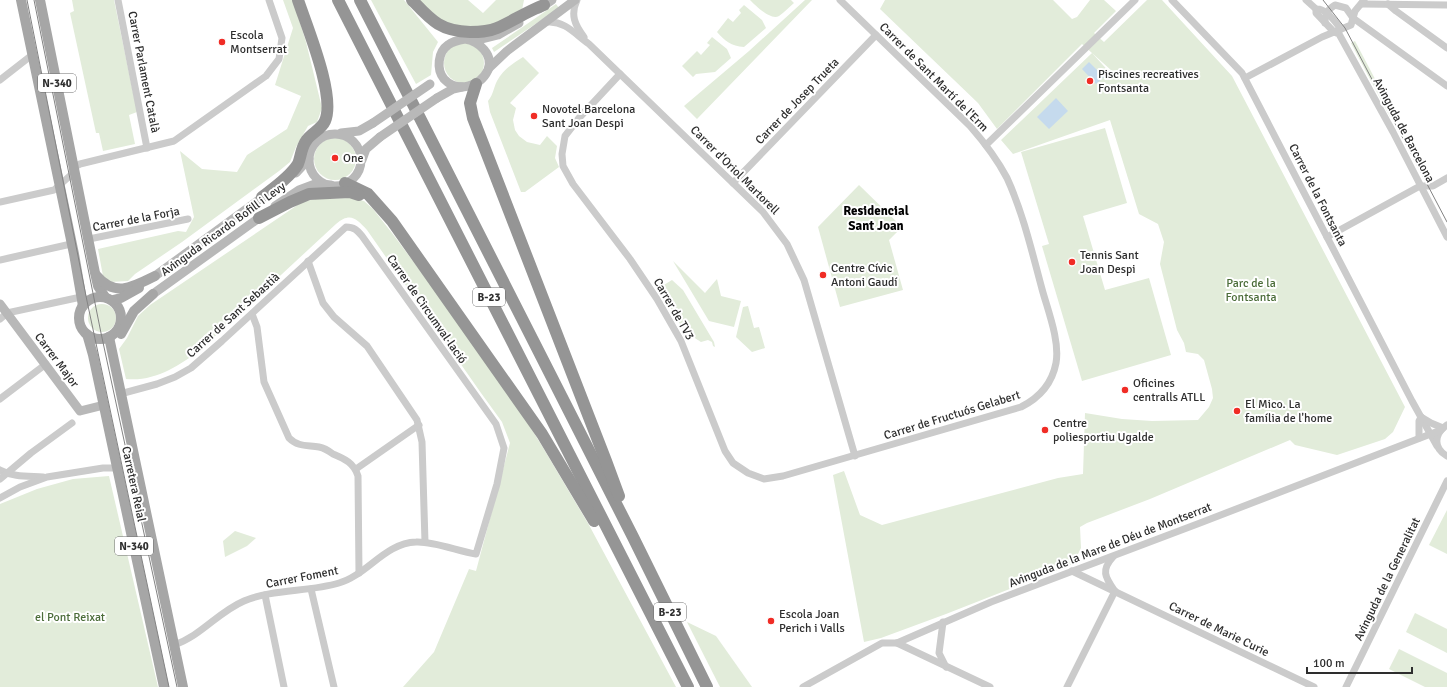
<svg xmlns="http://www.w3.org/2000/svg" width="1447" height="687" viewBox="0 0 1447 687" font-family="Signika,sans-serif">
	<rect width="100%" height="100%" fill="#fff"/>
	<!-- green -->
	<g fill="#e2ecda">
		<path d="M72,0H114L137,112L129,115L135,144L103,151L99,133H96L70,13L74,11Z"/>
		<path d="M283,0H293L306,42L322,108L317,122L308,126L296,147L290,162L279,171L182,242L135,274L128,281L110,282L103,276L98,249L178,231L186,232L194,217L180,151L202,169L237,172L247,155L287,129L301,96L275,85L293,28Z"/>
		<path d="M371,0H404L438,42L433,52L431,75L416,84Z"/>
		<path d="M417,0H468L483,13L496,0H524L522,10L492,27L449,26Z"/>
		<path d="M750,0H791L794,3C789,7 785,12 779,16C771,21 756,6 750,0Z"/>
		<path d="M805,0H812L697,119L684,106L749,51Z"/>
		<path d="M885,0H1053L1072,19L1077,17L1090,0H1104L1116,11L1094,33L1104,42L1147,0H1162L1232,76L1405,407L1393,432L1385,439L1337,455L1295,445L1290,440L1150,499L1087,523L1080,527L1081,548L1073,564L946,614L881,638L864,642L833,475L844,471L860,515L882,525L1058,478L1083,474L1085,413L1122,419L1152,421L1198,420L1209,407L1213,398L1212,389L1204,360L1198,354L1186,352L1184,343L1177,330L1160,264L1164,242L1158,224L1139,214L1110,120L1013,154L1001,140L1092,53L1113,76L1112,71L1082,44L997,129L978,103L880,9Z"/>
		<path d="M556,4L559,8L494,52L492,48Z"/>
		<path d="M744,5L762,20L766,28L744,47C731,46 725,41 717,32L728,18L733,22L741,13L739,10Z"/>
		<path d="M712,37L727,49L731,58L715,72L696,74L693,77L682,66L697,51L701,55L710,45L707,43Z"/>
		<path d="M1355,41L1394,115L1390,117L1351,43Z"/>
		<circle cx="464" cy="63" r="20"/>
		<path d="M523,57L539,73L510,103L516,108L513,120L515,130L519,136L527,142L540,145L547,136L557,146L555,158L559,167L525,192H521L490,112L488,101C494,93 493,89 497,81C503,70 513,63 523,57Z"/>
		<path d="M1105,128L1127,203L1083,216L1105,290L1149,278L1171,355L1082,381L1042,246L1049,244L1021,152Z"/>
		<circle cx="335" cy="159" r="21"/>
		<path d="M859,185L902,227L889,240L903,290L840,307L818,227Z"/>
		<path d="M351,198L364,201L373,209L392,233L453,315L511,396L542,446L589,525L676,687H403L434,652L469,569L476,571L510,443L502,422L481,393L367,230C356,218 350,212 336,224L200,350C179,366 154,382 126,379L119,349L127,338L138,316L150,305L302,202L315,199Z"/>
		<path d="M673,261L705,293L717,279L721,296L741,301L734,327L709,321Z"/>
		<path d="M672,280L683,290L714,342L715,347L713,346L712,342L708,340L701,342L684,331L659,288Z"/>
		<circle cx="102" cy="318" r="14"/>
		<path d="M748,306L754,328L759,327L765,348L752,352L736,337L743,307Z"/>
		<path d="M109,476L158,687H0V504L37,489L73,479Z"/>
		<path d="M1447,510V554L1429,545Z"/>
		<path d="M235,531L256,538L247,546L225,557L223,541Z"/>
		<path d="M1415,613L1447,629V653L1406,632Z"/>
		<path d="M687,622L716,636L752,687H720Z"/>
		<path d="M1399,649L1447,673V687H1425L1389,669Z"/>
	</g>
	<!-- water -->
	<g fill="#c5daed">
		<path d="M1089,62L1104,77L1096,84L1082,69Z"/>
		<path d="M1056,98L1068,111L1049,129L1037,117Z"/>
	</g>
	<g fill="none" stroke-linecap="round" stroke-linejoin="round">
		<!-- street -->
		<g stroke="#cbcbcb" stroke-width="7">
			<path d="M118,0L147,148"/>
			<path d="M577,0C570,15 575,25 584,37"/>
			<path d="M1172,0L1242,73L1412,401L1437,446"/>
			<path d="M1306,0L1316,9C1326,8 1335,22 1341,29"/>
			<path d="M1362,4L1447,5"/>
			<path d="M1388,4L1396,11L1447,48"/>
			<path d="M1316,9V13L1334,32L1339,34L1393,132L1447,237"/>
			<path d="M548,22C565,21 575,34 589,44L763,212L787,244L804,280L855,456"/>
			<path d="M1325,23C1325,14 1327,10 1335,5L1346,8L1353,18L1447,86"/>
			<path d="M620,74L579,118L565,136L562,154L563,166L573,184L630,259L657,299L681,341L725,451L733,463L748,473L764,479L783,476L1021,407C1039,398 1052,384 1056,363C1060,341 1048,311 1042,289C1032,252 1023,213 1007,178C997,159 984,142 970,126L840,0"/>
			<path d="M1245,78L1322,37L1351,25L1355,11L1364,0"/>
			<path d="M0,80L32,55"/>
			<path d="M986,145L1135,0"/>
			<path d="M733,183L876,35"/>
			<path d="M0,202L54,190L72,174L74,167L80,164L174,141L266,76L279,59L282,38L269,0"/>
			<path d="M1327,237L1420,186H1433L1447,178"/>
			<path d="M89,239L188,219"/>
			<path d="M0,260L71,244"/>
			<path d="M308,261L323,303L334,317L367,346L417,420L422,442L425,542"/>
			<path d="M252,314L257,327L264,382L289,438C298,447 307,445 319,447C324,448 329,451 333,454C345,459 354,463 358,476L359,573"/>
			<path d="M0,319L7,313L81,297"/>
			<path d="M120,394L157,384L175,377L191,368L222,341L346,227C354,227 357,230 362,236L496,424L504,448L497,484L476,554C458,551 433,541 416,542C385,543 367,575 339,583C309,592 272,589 244,601C218,612 201,636 174,645"/>
			<path d="M0,399L46,364"/>
			<path d="M1421,417L1431,423L1443,428"/>
			<path d="M1447,425C1434,434 1433,448 1447,456"/>
			<path d="M1419,438V421L1421,417"/>
			<path d="M356,469L419,425"/>
			<path d="M0,470C13,477 27,476 43,477"/>
			<path d="M0,479L31,453L72,423"/>
			<path d="M0,498L20,487L47,477L103,468H117"/>
			<path d="M1113,557C1101,570 1105,577 1114,590"/>
			<path d="M1072,571L1314,687"/>
			<path d="M311,589L334,687"/>
			<path d="M265,595L284,687"/>
			<path d="M943,622L939,653L946,667"/>
			<path d="M897,643L990,687"/>
			<path d="M803,687L882,643H897L991,602L1200,523L1441,430"/>
			<path d="M1067,687L1115,591"/>
			<path d="M1346,687L1447,481"/>
		</g>
		<!-- secondary -->
		<g stroke="#b8b8b8" stroke-width="9">
			<path d="M539,9L552,0"/>
			<path d="M465,39C479,41 494,55 488,70C480,87 457,93 444,79C436,69 438,52 448,45C453,41 459,40 465,39Z"/>
			<path d="M474,41L498,35L519,23"/>
			<path d="M489,68L507,51L575,0"/>
			<path d="M437,98L453,89L462,87"/>
			<path d="M341,133L359,131L373,123"/>
			<circle cx="335" cy="160" r="26"/>
			<path d="M362,160L366,149L380,137"/>
			<path d="M296,173L309,159"/>
			<path d="M275,206L299,190L315,184L331,185"/>
			<path d="M155,276L267,194"/>
			<path d="M153,294L263,215"/>
			<path d="M0,304L80,411L104,405"/>
		</g>
		<!-- primary -->
		<g stroke="#a6a6a6" stroke-width="10">
			<path d="M21,0L74,254L83,306"/>
			<path d="M40,0L95,273L98,286L105,297"/>
			<path d="M96,275C115,298 133,287 155,276"/>
			<circle cx="100" cy="318" r="21"/>
			<path d="M113,300L121,298L139,288"/>
			<path d="M87,334L93,355L164,687"/>
			<path d="M121,334L134,311L153,294"/>
			<path d="M109,337L183,687"/>
		</g>
		<!-- highway -->
		<g stroke="#959595" stroke-width="12">
			<path d="M338,0L688,687"/>
			<path d="M360,0L633,537L707,687"/>
			<path d="M412,0C431,20 440,31 470,32C479,32 488,32 497,28C513,21 528,11 544,5"/>
			<path d="M476,84L470,103L473,118L606,461L619,496"/>
			<path d="M345,183L368,194L392,221L542,434L594,521"/>
			<path d="M262,197C274,188 290,177 298,164C301,157 301,148 306,141C311,133 321,130 325,121C336,96 307,27 298,0"/>
			<path d="M259,218L290,202L309,194L350,192L359,195"/>
		</g>
		<!-- tram -->
		<g stroke="#838383" stroke-width="1">
			<path d="M27,0L87,301L169,687"/>
			<path d="M34,0L101,333L177,687"/>
			<path d="M1323,0L1345,28L1447,222"/>
		</g>
		<!-- secondary-bridge -->
		<g stroke="#b8b8b8" stroke-width="9">
			<path d="M373,123L430,84"/>
			<path d="M380,137L437,98"/>
		</g>
	</g>
	<!-- markers -->
	<g fill="#f02c25" stroke="#fff" stroke-width="1.5">
		<circle cx="222" cy="42" r="4"/>
		<circle cx="1090" cy="81" r="4"/>
		<circle cx="534" cy="116" r="4"/>
		<circle cx="335" cy="158" r="4"/>
		<circle cx="1072" cy="262" r="4"/>
		<circle cx="823" cy="275" r="4"/>
		<circle cx="1125" cy="390" r="4"/>
		<circle cx="1237" cy="411" r="4"/>
		<circle cx="1045" cy="430" r="4"/>
		<circle cx="771" cy="621" r="4"/>
	</g>
	<g text-anchor="middle" stroke-width="4" stroke-linejoin="round" paint-order="stroke">
		<!-- shield labels -->
		<g fill="#fff" stroke="#6d6d6d" stroke-width="1">
			<rect x="38" y="74" width="38" height="18" rx="3"/>
			<rect x="473" y="288" width="32" height="18" rx="3"/>
			<rect x="115" y="537" width="38" height="18" rx="3"/>
			<rect x="654" y="603" width="32" height="18" rx="3"/>
		</g>
		<g font-size="11" font-weight="bold" fill="#2e2e2e">
			<text x="57" y="87">N-340</text>
			<text x="489" y="301">B-23</text>
			<text x="134" y="550">N-340</text>
			<text x="670" y="616">B-23</text>
		</g>
		<!-- poi labels -->
		<g font-size="12" fill="#2e2e2e" stroke="#fff" text-anchor="start">
			<text x="230" y="39">Escola<tspan x="230" dy="14">Montserrat</tspan></text>
			<text x="1098" y="78">Piscines recreatives<tspan x="1098" dy="14">Fontsanta</tspan></text>
			<text x="542" y="113">Novotel Barcelona<tspan x="542" dy="14">Sant Joan Despi</tspan></text>
			<text x="343" y="162">One</text>
			<text x="1080" y="259">Tennis Sant<tspan x="1080" dy="14">Joan Despi</tspan></text>
			<text x="831" y="272">Centre Cívic<tspan x="831" dy="14">Antoni Gaudí</tspan></text>
			<text x="1133" y="387">Oficines<tspan x="1133" dy="14">centralls ATLL</tspan></text>
			<text x="1245" y="408">El Mico. La<tspan x="1245" dy="14">família de l'home</tspan></text>
			<text x="1053" y="427">Centre<tspan x="1053" dy="14">poliesportiu Ugalde</tspan></text>
			<text x="779" y="618">Escola Joan<tspan x="779" dy="14">Perich i Valls</tspan></text>
		</g>
		<!-- street labels -->
		<g font-size="12" fill="#2e2e2e" stroke="#fff">
			<text transform="translate(144 72) rotate(79)" y="4">Carrer Parlament Català</text>
			<text transform="translate(934 77) rotate(45)" y="4">Carrer de Sant Martí de l'Erm</text>
			<text transform="translate(797 101) rotate(-46)" y="4">Carrer de Josep Trueta</text>
			<text transform="translate(1404 130) rotate(62)" y="4">Avinguda de Barcelona</text>
			<text transform="translate(735 170) rotate(45)" y="4">Carrer d'Oriol Martorell</text>
			<text transform="translate(1318 195) rotate(63)" y="4">Carrer de la Fontsanta</text>
			<text transform="translate(136 219) rotate(-11)" y="4">Carrer de la Forja</text>
			<text transform="translate(223 229) rotate(-36)" y="4">Avinguda Ricardo Bofill i Levy</text>
			<text transform="translate(427 309) rotate(55)" y="4">Carrer de Circumval·lació</text>
			<text transform="translate(674 309) rotate(60)" y="4">Carrer de TV3</text>
			<text transform="translate(233 315) rotate(-42)" y="4">Carrer de Sant Sebastià</text>
			<text transform="translate(57 360) rotate(53)" y="4">Carrer Major</text>
			<text transform="translate(952 415) rotate(-17)" y="4">Carrer de Fructuós Gelabert</text>
			<text transform="translate(134 484) rotate(78)" y="4">Carretera Reial</text>
			<text transform="translate(1110 545) rotate(-21)" y="4">Avinguda de la Mare de Déu de Montserrat</text>
			<text transform="translate(302 577) rotate(-11)" y="4">Carrer Foment</text>
			<text transform="translate(1387 579) rotate(-64)" y="4">Avinguda de la Generalitat</text>
			<text transform="translate(1219 629) rotate(26)" y="4">Carrer de Marie Curie</text>
		</g>
		<!-- park labels -->
		<g font-size="12" fill="#4b6c39" stroke="#fff">
			<text x="1251" y="287">Parc de la<tspan x="1251" dy="14">Fontsanta</tspan></text>
			<text x="70" y="621">el Pont Reixat</text>
		</g>
		<!-- neighbourhood labels -->
		<g font-size="13" font-weight="bold" fill="#000" stroke="#fff">
			<text x="876" y="215">Residencial<tspan x="876" dy="15">Sant Joan</tspan></text>
		</g>
	</g>
	<!-- scale -->
	<path d="M1307 667v6h105v-6" fill="none" stroke="#2e2e2e" stroke-width="2"/>
	<text x="1313" y="667" font-size="12" fill="#2e2e2e" stroke="#ffffff" stroke-width="3" paint-order="stroke">100 m</text>
</svg>
